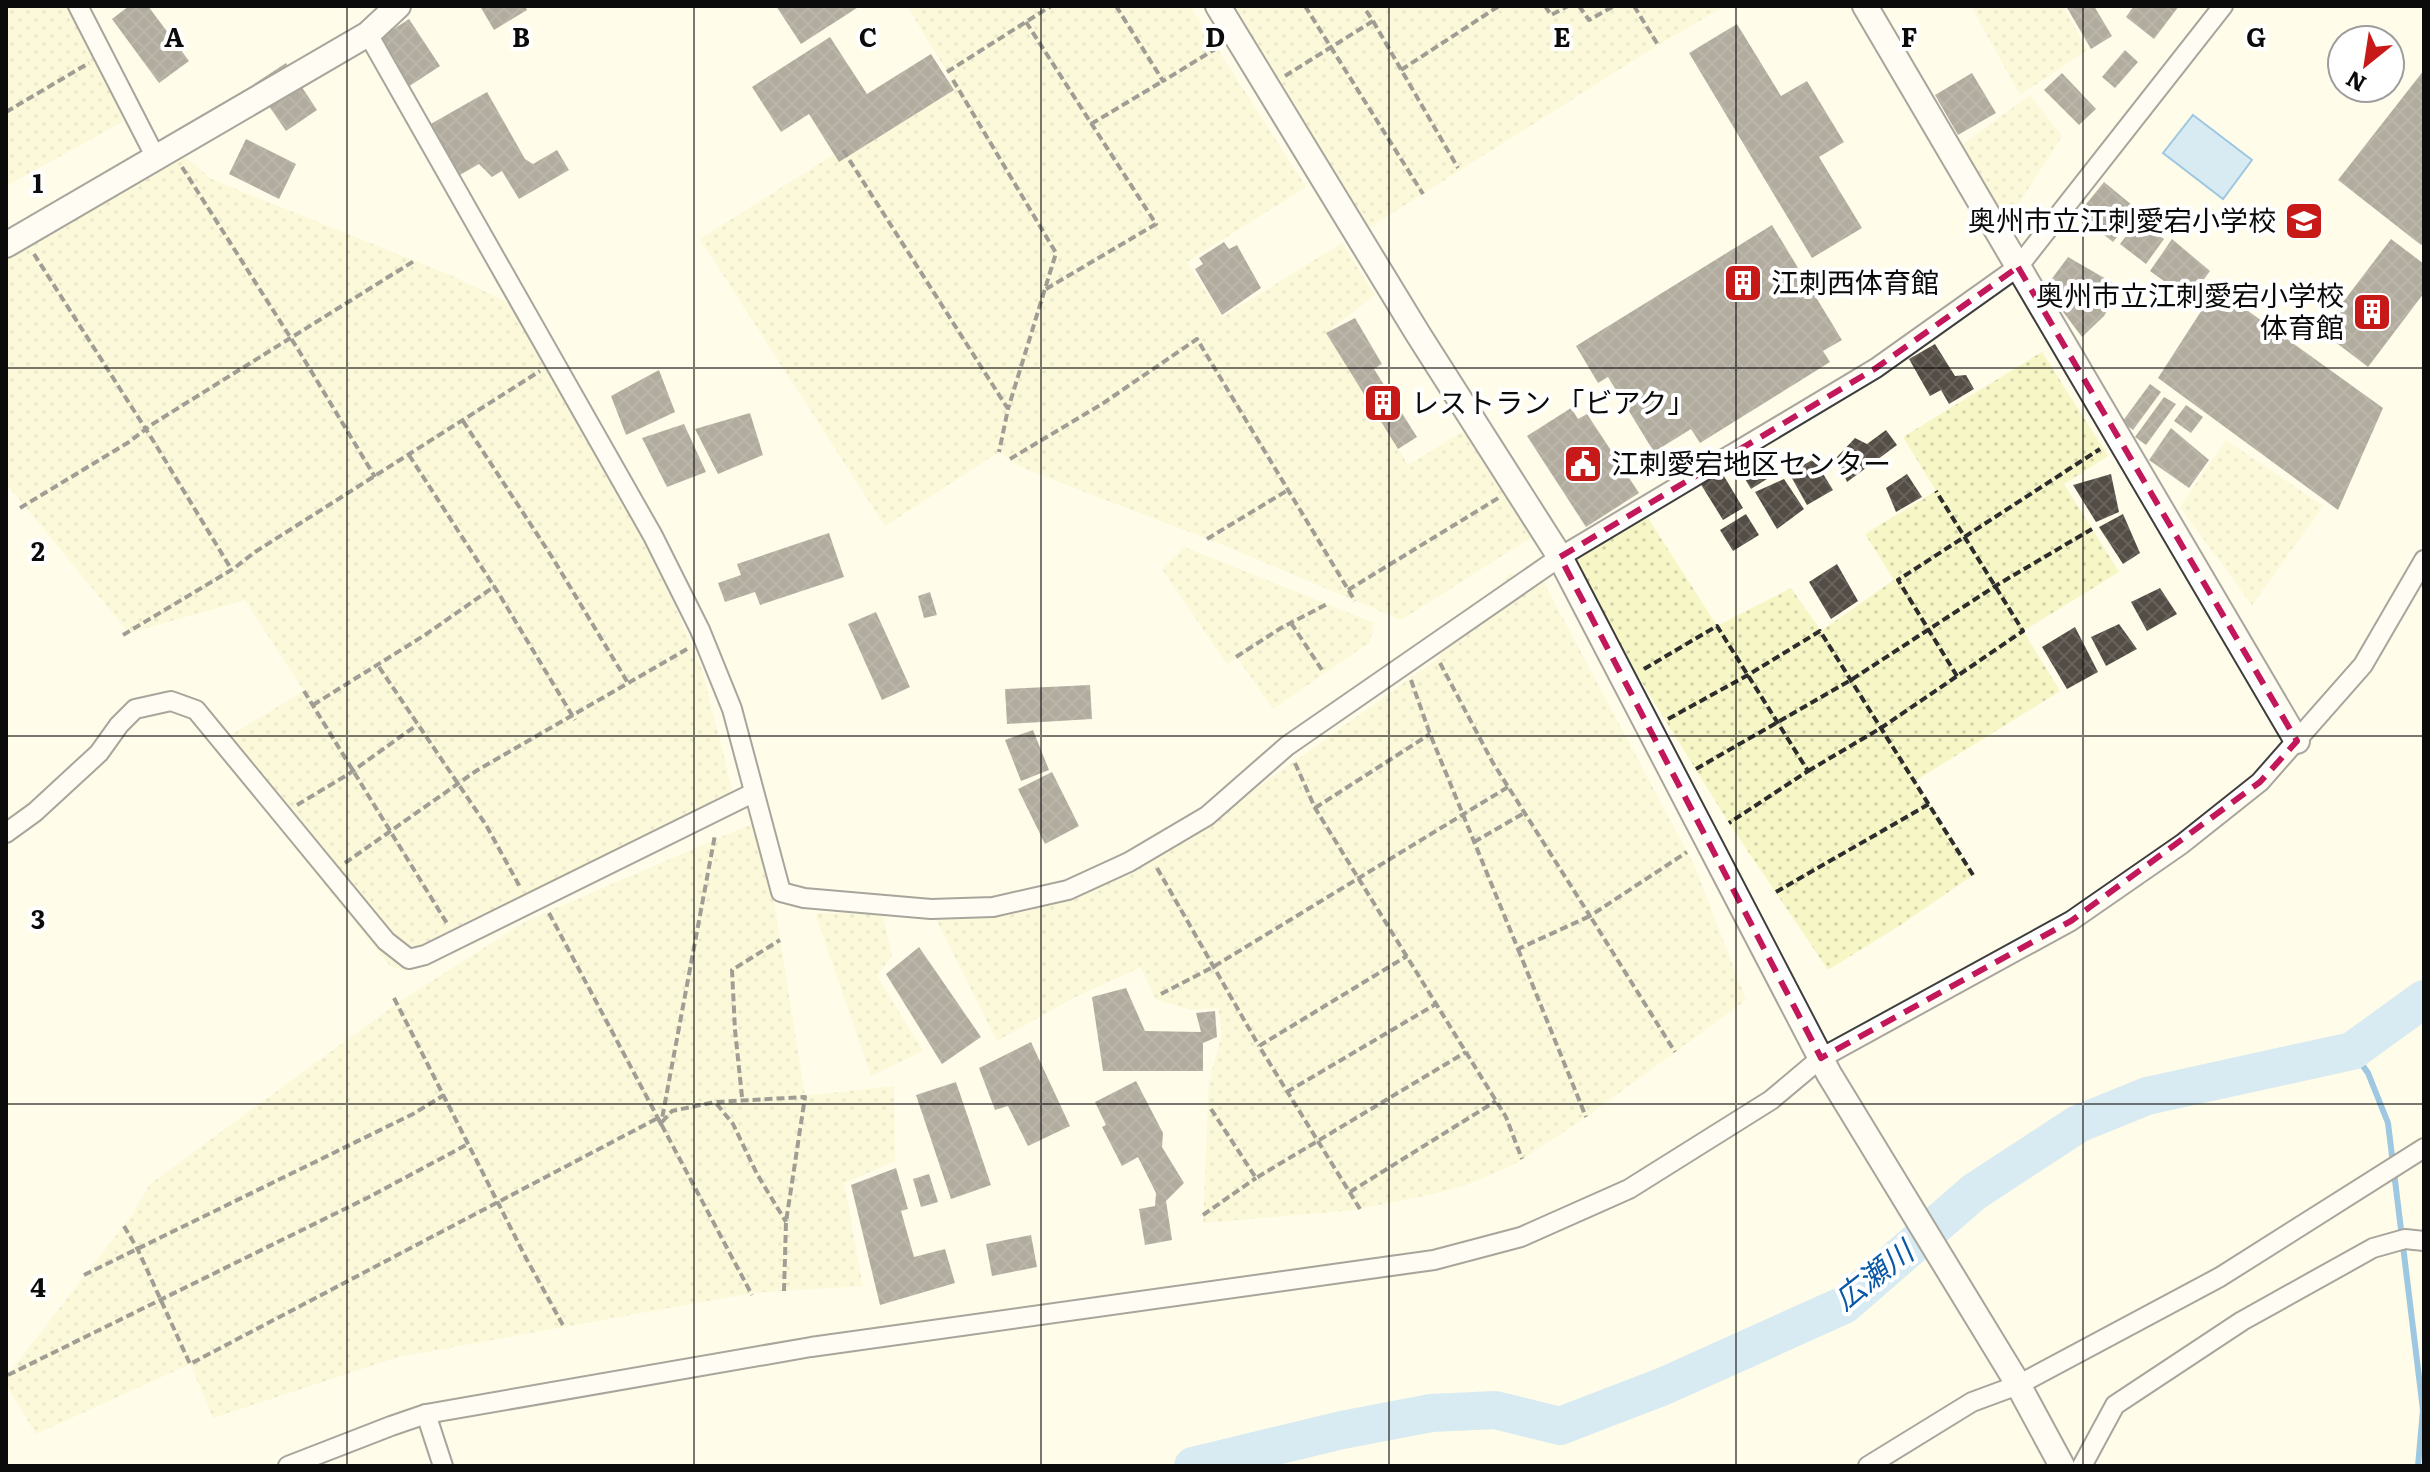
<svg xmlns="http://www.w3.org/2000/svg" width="2430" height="1472" viewBox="0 0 2430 1472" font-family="Literata,'Noto Sans JP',serif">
	<defs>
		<pattern id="farmland-dots" width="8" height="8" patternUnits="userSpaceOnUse" patternTransform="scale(2)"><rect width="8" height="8" fill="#f7f6c6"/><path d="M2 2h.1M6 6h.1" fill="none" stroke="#d2d2a9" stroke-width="1.8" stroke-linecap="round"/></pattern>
		<pattern id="building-cross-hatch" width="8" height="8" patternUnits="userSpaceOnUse" patternTransform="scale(2)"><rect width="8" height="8" fill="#544d46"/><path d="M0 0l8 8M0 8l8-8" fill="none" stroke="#68625c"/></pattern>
	</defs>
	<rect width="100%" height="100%" fill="#fffce9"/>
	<!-- farmland -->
	<g fill="url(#farmland-dots)">
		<path d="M6,6H69L124,121L6,186Z"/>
		<path d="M907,6H1190L1306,187L1187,262L1222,317L1342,243L1375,295L1326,333L1408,465L1464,431L1532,537L1401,620L1221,544L1025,469L999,452L885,526L700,239L952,80Z"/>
		<path d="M1231,6H1725L1658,45L1367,229Z"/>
		<path d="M1971,6H2063L2087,50L2020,95Z"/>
		<path d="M2030,95L2062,136L2014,211H2001L1960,146Z"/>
		<path d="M164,138L211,179L450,275L509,303L657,563L702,670L733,792L459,929L402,970L390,966L284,834L221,741L304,691L245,600L129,633L6,483V230Z"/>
		<path d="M2042,352L2108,456L2064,484L2119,572L2023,631L2060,691L1915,781L1973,875L1902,924L1828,970L1729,823L1636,673L1565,547L1641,507L1717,626L1791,588L1821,631L1894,580L1865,534L1936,491L1903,437Z"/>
		<path d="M2226,440L2323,506L2252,605L2180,507Z"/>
		<path d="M1184,547L1374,623L1370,642L1273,709L1237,657L1227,664L1162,569Z"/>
		<path d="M1509,574L1542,579L1695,867L1746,1000L1586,1117L1513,1165L1466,1185L1433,1194L1355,1210L1203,1223L1209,1082L1222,1034L1218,1008L1191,1010L1155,999L1141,967L1073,998L997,1041L931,909L1027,908L1207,824L1437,659Z"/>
		<path d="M761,820L805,1096L894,1086L895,1161L844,1183L863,1286L752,1293L398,1357L213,1418L190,1364L36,1434L6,1384V1377L132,1215L150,1184L396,1004L526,921Z"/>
		<path d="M815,913L882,914L892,955L877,976L923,1051L871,1076Z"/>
	</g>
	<!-- water -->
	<path fill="#a8d8fc" stroke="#2988d9" stroke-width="2" d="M2193,115L2252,160L2223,199L2163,153Z"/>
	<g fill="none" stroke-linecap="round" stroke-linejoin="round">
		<!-- stream -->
		<path stroke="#2988d9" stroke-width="6" d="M2352,1051L2368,1073L2388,1123L2423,1410L2418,1466"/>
		<!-- river -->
		<path stroke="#a8d8fc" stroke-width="38" d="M1193,1466L1342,1430L1431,1413L1495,1410L1560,1426L1664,1386L1844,1305L1974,1192L2078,1124L2147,1096L2352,1051L2424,999"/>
	</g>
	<!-- building -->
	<g fill="url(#building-cross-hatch)">
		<path d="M129,6H148L189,61L159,83L112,19Z"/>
		<path d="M480,6H525L527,10L494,30Z"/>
		<path d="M776,6H860L801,44Z"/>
		<path d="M2066,6H2094L2112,36L2091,49Z"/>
		<path d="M2134,6H2179L2154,39L2126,17Z"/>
		<path d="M409,19L440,66L408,87L377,40Z"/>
		<path d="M1737,24L1781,96L1807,81L1844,142L1819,157L1862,228L1812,258L1689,53Z"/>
		<path d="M830,37L867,94L931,54L954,90L839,162L809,114L781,132L752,87Z"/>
		<path d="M2125,50L2138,62L2115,88L2102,77Z"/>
		<path d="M286,63L317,110L286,131L254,84Z"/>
		<path d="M2424,70V242L2421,245L2338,180Z"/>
		<path d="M1972,73L1996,113L1958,135L1935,95Z"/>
		<path d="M2062,73L2096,109L2079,125L2044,90Z"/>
		<path d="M487,92L525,159L533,164L557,150L569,170L519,199L502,171L492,177L479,164L458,176L429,125Z"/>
		<path d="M246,139L296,164L279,199L229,174Z"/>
		<path d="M2104,182L2138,210L2113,242L2078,214Z"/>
		<path d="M2138,220L2164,239L2146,264L2120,244Z"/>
		<path d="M1772,225L1842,340L1823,351L1830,362L1700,443L1691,429L1654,452L1608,377L1598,383L1576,346Z"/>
		<path d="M2172,239L2210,271L2189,299L2150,271Z"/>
		<path d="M2391,239L2424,264V293L2368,367L2321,331Z"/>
		<path d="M1224,242L1229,249L1237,245L1261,288L1222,315L1195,269L1203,264L1199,258Z"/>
		<path d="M2068,257L2120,287L2104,316L2082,337L2045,288Z"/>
		<path d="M2216,288L2383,408L2338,510L2158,378Z"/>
		<path d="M1355,318L1382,364L1374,369L1417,437L1398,449L1326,333Z"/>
		<path d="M1935,344L1955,376L1966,375L1974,389L1949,404L1941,390L1930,396L1909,359Z"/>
		<path d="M659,370L675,412L626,435L611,396Z"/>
		<path d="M2150,384L2161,392L2133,430L2122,422Z"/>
		<path d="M2164,397L2176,404L2146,445L2135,437Z"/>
		<path d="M2186,405L2203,417L2191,433L2174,421Z"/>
		<path d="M1571,408L1578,419L1587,414L1639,493L1586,527L1527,436Z"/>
		<path d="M750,413L763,455L718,474L695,429Z"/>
		<path d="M684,424L706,472L667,487L642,438Z"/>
		<path d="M2171,428L2209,460L2189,488L2149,460Z"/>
		<path d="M1886,430L1897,445L1847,482L1837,457L1855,438L1867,444Z"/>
		<path d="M1758,440L1778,472L1751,489L1732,457Z"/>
		<path d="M1814,459L1833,490L1807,505L1789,473Z"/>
		<path d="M1721,471L1743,508L1723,520L1700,483Z"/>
		<path d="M1907,474L1922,497L1896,512L1886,488Z"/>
		<path d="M2111,474L2119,512L2096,522L2073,485Z"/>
		<path d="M1784,479L1804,509L1777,529L1755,492Z"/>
		<path d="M1746,514L1759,535L1733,551L1720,530Z"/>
		<path d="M2123,514L2140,553L2123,564L2099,527Z"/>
		<path d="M829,533L844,577L760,605L755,592L725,602L718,583L741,575L737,564Z"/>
		<path d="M1837,564L1858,601L1831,619L1809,582Z"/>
		<path d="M2160,588L2177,614L2147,631L2131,602Z"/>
		<path d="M930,592L937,615L924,618L918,596Z"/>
		<path d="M876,612L910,687L882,700L848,624Z"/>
		<path d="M2119,624L2137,649L2106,666L2091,637Z"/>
		<path d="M2075,627L2098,672L2067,689L2042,647Z"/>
		<path d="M1090,685L1092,719L1007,724L1005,689Z"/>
		<path d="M1033,730L1049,770L1021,781L1005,740Z"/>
		<path d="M1052,772L1079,826L1045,844L1018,789Z"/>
		<path d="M919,947L981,1037L942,1064L886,974Z"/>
		<path d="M1126,988L1145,1031L1201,1032L1196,1013L1215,1011L1217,1037L1203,1043V1071H1103L1092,997Z"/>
		<path d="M1031,1042L1070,1126L1028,1146L1008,1106L995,1110L979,1068Z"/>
		<path d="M1136,1081L1163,1133L1162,1147L1184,1183L1166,1201L1172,1240L1145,1245L1139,1209L1155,1206L1156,1193L1138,1157L1122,1166L1102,1127L1106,1125L1095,1102Z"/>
		<path d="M956,1082L991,1185L951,1199L916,1095Z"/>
		<path d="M896,1168L908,1209L901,1211L914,1257L945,1249L955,1283L880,1305L851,1185Z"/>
		<path d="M929,1174L938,1202L921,1207L913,1179Z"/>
		<path d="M1031,1235L1037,1267L992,1276L986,1244Z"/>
	</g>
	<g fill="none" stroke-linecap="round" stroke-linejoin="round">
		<!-- minor casing -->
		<g stroke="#3e3e3e" stroke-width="22">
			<g id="minor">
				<path d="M78,6L156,158"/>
				<path d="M368,34L653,536L700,630L732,709L781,892L804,898L931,909L993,907L1068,890L1129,862L1207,816L1287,746L1560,557L1876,368L2018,267L2223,6"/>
				<path d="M6,833L35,812L99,753L119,725L135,709L171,701L196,710L386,941L409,959L425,955L753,793"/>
				<path d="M426,1414L443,1466"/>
				<path d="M288,1466L391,1426L426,1414L811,1347L1434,1260L1521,1237L1629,1189L1771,1100L1821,1058L2071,921L2182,844L2260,782L2363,665L2424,560"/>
				<path d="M1868,1466L1972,1402L2018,1385L2220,1277L2424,1148"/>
				<path d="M2082,1466L2115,1405L2242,1321L2373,1248L2405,1239L2424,1241"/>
			</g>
		</g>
		<!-- tertiary casing -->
		<g stroke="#3e3e3e" stroke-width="28">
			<g id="tertiary">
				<path d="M1218,6L1418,334L1560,557L1829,1074L2015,1379L2062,1466"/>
				<path d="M1865,6L2297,741"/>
				<path d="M6,245L368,34L398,6"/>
			</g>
		</g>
		<!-- path -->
		<g stroke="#2d2d2d" stroke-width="4" stroke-dasharray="8 4" stroke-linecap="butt">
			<path d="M1116,6L1163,81L1217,48"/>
			<path d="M1305,6L1423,194"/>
			<path d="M1545,6L1551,15L1568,6"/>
			<path d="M1579,6L1589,20L1614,6"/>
			<path d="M1634,6L1658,45"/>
			<path d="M1373,21L1458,168"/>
			<path d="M1026,22L1156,224L1046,289"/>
			<path d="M1401,70L1499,6"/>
			<path d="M947,72L1051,6"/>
			<path d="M1285,76L1373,21L1363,6"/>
			<path d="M953,80L1056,253L1008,409"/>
			<path d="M6,112L89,63"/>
			<path d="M1091,124L1163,81"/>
			<path d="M843,150L1008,409L999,452"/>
			<path d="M182,167L299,351L375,477"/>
			<path d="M34,254L154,442L230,567"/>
			<path d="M463,421L552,557L628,683"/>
			<path d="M409,455L499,594L575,720"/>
			<path d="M1010,459L1102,404L1197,339L1355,601"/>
			<path d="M20,508L129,442L151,425L414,261"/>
			<path d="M1207,539L1288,490"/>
			<path d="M1348,590L1500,497"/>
			<path d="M1291,623L1324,673"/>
			<path d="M123,635L233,569L255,552L540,371"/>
			<path d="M1236,657L1281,628L1327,604"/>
			<path d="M1440,663L1493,763L1590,916L1687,852"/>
			<path d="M379,667L486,825L520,887"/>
			<path d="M1644,669L1717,626L1808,771L1729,823"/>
			<path d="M1957,676L1898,580L2100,449"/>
			<path d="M1411,680L1430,734L1518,949L1590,916L1675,1052"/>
			<path d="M304,691L448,925"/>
			<path d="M313,705L425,635L495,586"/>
			<path d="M1668,719L1748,675L1820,631L1973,875"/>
			<path d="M1295,763L1315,808L1506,1117L1522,1159"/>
			<path d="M1696,769L1851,680L1997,585L2092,529"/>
			<path d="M1808,771L1881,728L2023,631L1936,491"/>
			<path d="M297,805L347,775L417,725"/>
			<path d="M1315,808L1430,734"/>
			<path d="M1474,842L1524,813"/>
			<path d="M345,863L476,771L687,649"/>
			<path d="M1157,868L1259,1046"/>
			<path d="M1776,892L1929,804"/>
			<path d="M549,913L752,1295"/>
			<path d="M1518,949L1586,1117"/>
			<path d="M1161,994L1213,967L1508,787"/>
			<path d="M394,998L526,1258L564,1327"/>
			<path d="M1287,1092L1436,1004"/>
			<path d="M742,1097L735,1030L732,970L780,940"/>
			<path d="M1211,1109L1256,1178L1466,1052"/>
			<path d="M662,1122L672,1111L715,1102"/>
			<path d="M1350,1192L1496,1101"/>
			<path d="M1360,1209L1259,1046L1407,956"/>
			<path d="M1203,1215L1256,1178"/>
			<path d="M124,1226L138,1250L190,1364L658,1118L661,1124L715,835"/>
			<path d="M84,1275L413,1114L444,1095"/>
			<path d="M784,1291L786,1222L805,1097L715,1102L733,1124L757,1174L786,1222"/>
			<path d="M8,1375L369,1197L468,1144"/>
		</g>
		<!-- minor -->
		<use href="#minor" stroke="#fff" stroke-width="18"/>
		<!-- tertiary -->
		<use href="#tertiary" stroke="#fff" stroke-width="24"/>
	</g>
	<!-- marked area -->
	<path d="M0 0H2430V1472H0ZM2018,267L2297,741L2260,782L2071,921L1821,1058L1560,557L1876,368Z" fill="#fffce9" fill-opacity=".55" fill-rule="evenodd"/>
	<path fill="none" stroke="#c2185b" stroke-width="6" stroke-dasharray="16 10" stroke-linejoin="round" d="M2018,267L2297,741L2260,782L2071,921L1821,1058L1560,557L1876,368Z"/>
	<!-- grid -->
	<path fill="none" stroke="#0b0b0b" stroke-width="2" stroke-opacity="0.55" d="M347,6V1466M694,6V1466M1041,6V1466M1389,6V1466M1736,6V1466M2083,6V1466M6,368H2424M6,736H2424M6,1104H2424"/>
	<!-- icons -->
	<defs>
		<g id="school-square" transform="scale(2)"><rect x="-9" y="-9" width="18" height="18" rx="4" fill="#c61918" stroke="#fff"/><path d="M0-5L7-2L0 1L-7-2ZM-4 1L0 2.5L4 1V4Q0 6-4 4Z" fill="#fff"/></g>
		<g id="building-square" transform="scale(2)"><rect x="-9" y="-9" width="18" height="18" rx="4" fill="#c61918" stroke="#fff"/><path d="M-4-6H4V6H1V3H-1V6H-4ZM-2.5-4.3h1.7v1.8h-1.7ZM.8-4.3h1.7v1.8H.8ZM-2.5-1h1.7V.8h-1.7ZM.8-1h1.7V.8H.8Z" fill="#fff"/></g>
		<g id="civic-square" transform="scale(2)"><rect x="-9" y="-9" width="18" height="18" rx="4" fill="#c61918" stroke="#fff"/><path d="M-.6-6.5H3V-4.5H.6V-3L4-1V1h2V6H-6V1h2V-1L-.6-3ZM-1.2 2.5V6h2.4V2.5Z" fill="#fff"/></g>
	</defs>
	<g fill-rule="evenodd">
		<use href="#school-square" x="2304" y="221"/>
		<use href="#building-square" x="1743" y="283"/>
		<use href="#building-square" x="2372" y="312"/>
		<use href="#building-square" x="1383" y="403"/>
		<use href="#civic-square" x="1583" y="464"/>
	</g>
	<g text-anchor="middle" stroke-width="8" stroke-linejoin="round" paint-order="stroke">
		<!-- poi labels -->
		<g font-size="28" fill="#0b0b0b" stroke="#fff" text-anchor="start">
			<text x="2276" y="231" text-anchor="end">奥州市立江刺愛宕小学校</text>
			<text x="1771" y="293">江刺西体育館</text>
			<text x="2344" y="306" text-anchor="end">奥州市立江刺愛宕小学校<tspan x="2344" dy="32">体育館</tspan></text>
			<text x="1411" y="413">レストラン 「ビアク」</text>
			<text x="1611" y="474">江刺愛宕地区センター</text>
		</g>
		<!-- water labels -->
		<g font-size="30" font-style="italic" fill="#0a59a6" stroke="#fff">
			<text transform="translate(1874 1276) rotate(-38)" y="10">広瀬川</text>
		</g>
	</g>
	<g font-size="26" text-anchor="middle" font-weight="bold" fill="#0b0b0b" stroke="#fff" stroke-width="8" stroke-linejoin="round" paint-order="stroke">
		<text x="174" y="47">A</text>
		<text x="521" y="47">B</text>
		<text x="868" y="47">C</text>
		<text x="1215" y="47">D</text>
		<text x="1562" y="47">E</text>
		<text x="1909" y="47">F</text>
		<text x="2256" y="47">G</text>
		<text x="38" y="193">1</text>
		<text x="38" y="561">2</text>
		<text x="38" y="929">3</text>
		<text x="38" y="1297">4</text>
	</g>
	<!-- border -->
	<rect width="2430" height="1472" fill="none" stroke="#0b0b0b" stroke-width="16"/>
	<!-- north arrow -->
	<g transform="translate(2366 64) rotate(210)"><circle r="38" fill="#ffffff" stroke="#9d9d9d" stroke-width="2"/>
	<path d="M0-6L14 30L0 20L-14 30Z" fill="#c61918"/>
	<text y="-12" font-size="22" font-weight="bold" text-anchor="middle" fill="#0b0b0b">N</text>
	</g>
</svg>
